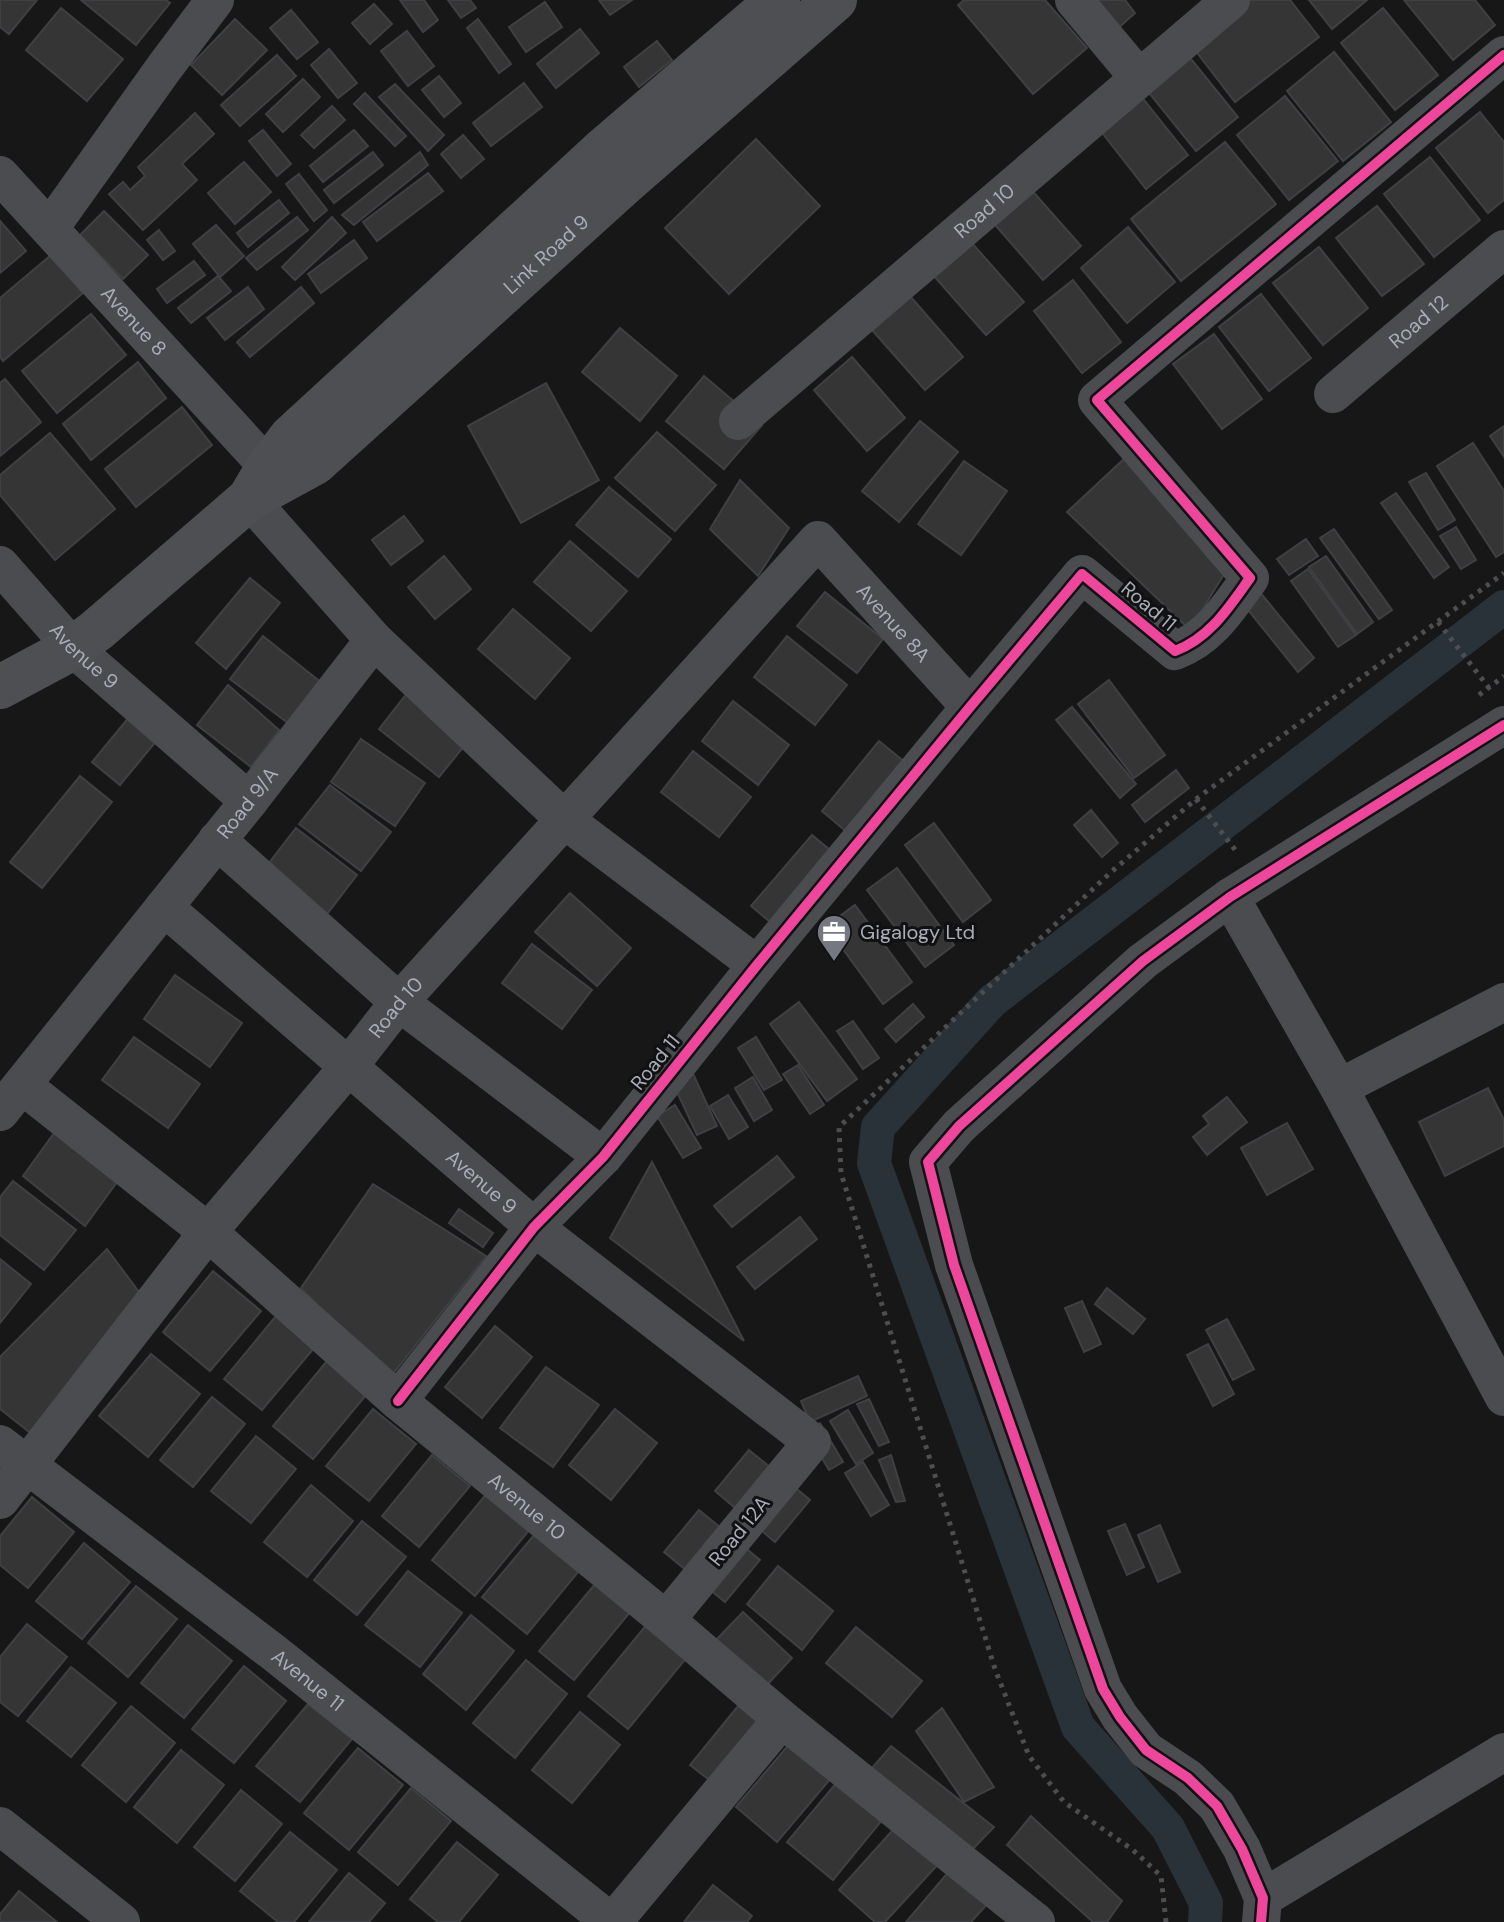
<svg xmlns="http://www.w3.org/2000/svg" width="1504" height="1922" viewBox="0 0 1504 1922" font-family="'DM Sans',sans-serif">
	<rect width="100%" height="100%" fill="#171717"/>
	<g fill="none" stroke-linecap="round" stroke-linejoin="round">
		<!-- canal -->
		<path stroke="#2a3239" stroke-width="34" d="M1205,1922L1206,1903L1168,1828L1078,1727L874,1163L878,1127L992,1001L1504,607"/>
	</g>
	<!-- building -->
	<g fill="#353536" stroke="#3f4043" stroke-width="2">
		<path d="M0,0H37L9,34L0,27Z"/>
		<path d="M81,0H166L170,3L136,45Z"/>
		<path d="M400,0H424L438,20L423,32Z"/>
		<path d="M448,0H470L476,8L461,18Z"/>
		<path d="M599,0H632L610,15Z"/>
		<path d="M964,0H1045L1087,48L1033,94L958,5Z"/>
		<path d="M1092,0H1125L1135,13L1117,29Z"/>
		<path d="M1249,0H1290L1319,37L1235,102L1191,45Z"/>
		<path d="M1309,0H1367L1332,29Z"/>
		<path d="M1404,0H1475L1495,25L1453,60Z"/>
		<path d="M545,2L562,27L526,52L509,27Z"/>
		<path d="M374,4L392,24L370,44L352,23Z"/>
		<path d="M61,8L123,59L87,101L26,50Z"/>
		<path d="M1383,8L1438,75L1395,110L1341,43Z"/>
		<path d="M291,10L318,42L297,59L270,28Z"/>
		<path d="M235,19L267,50L222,95L191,65Z"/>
		<path d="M478,19L511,64L499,73L467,28Z"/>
		<path d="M580,29L599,53L556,88L537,64Z"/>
		<path d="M407,31L434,66L408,86L381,51Z"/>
		<path d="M657,41L672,60L639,87L624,67Z"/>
		<path d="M329,49L357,83L338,98L311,65Z"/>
		<path d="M1334,52L1391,122L1343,161L1287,91Z"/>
		<path d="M1187,54L1238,117L1196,151L1145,88Z"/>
		<path d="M277,55L296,76L240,126L221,105Z"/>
		<path d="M439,76L461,103L444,117L422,90Z"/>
		<path d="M303,79L320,97L283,132L266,114Z"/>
		<path d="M524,83L542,107L491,146L473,123Z"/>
		<path d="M395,84L444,135L428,151L379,97Z"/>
		<path d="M1137,91L1188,155L1146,189L1096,125Z"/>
		<path d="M365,93L406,136L395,146L354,104Z"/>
		<path d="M1285,96L1338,161L1289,200L1237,135Z"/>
		<path d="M332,106L345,120L314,148L301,135Z"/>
		<path d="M1480,112L1504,142V200L1488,213L1436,148Z"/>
		<path d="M195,113L214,134L182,164L197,180L143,230L109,194L123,182L130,190L145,176L138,167Z"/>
		<path d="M263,130L291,164L277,176L249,141Z"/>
		<path d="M354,130L368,146L323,182L310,166Z"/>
		<path d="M463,135L484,159L461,178L441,154Z"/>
		<path d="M756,139L820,206L729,294L665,228Z"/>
		<path d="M1225,142L1276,204L1181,281L1131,219Z"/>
		<path d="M373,152L383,165L334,203L324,190Z"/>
		<path d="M420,152L428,165L354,225L342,215Z"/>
		<path d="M1430,157L1480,220L1434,257L1384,194Z"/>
		<path d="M244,162L271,192L235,224L208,193Z"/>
		<path d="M428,173L443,191L377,241L363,222Z"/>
		<path d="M299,174L327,210L314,221L286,184Z"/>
		<path d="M1028,186L1081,246L1043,280L990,219Z"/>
		<path d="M279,200L289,213L248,247L237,233Z"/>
		<path d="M1377,206L1424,264L1382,296L1336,238Z"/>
		<path d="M104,211L148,255L123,279L80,235Z"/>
		<path d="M297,217L308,230L257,270L246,258Z"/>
		<path d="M332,217L346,233L295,280L282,267Z"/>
		<path d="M0,221L26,251L0,273Z"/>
		<path d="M216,225L244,256L220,277L193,244Z"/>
		<path d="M1128,227L1175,282L1127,323L1081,268Z"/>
		<path d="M159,230L175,251L163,260L147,240Z"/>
		<path d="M354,240L367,258L321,293L308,274Z"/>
		<path d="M971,242L1024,302L986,335L933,275Z"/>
		<path d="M1319,247L1368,308L1323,345L1273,283Z"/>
		<path d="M51,255L83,293L3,361L0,357V298Z"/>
		<path d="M194,261L205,275L167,303L157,289Z"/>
		<path d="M218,276L231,291L191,323L178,308Z"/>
		<path d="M1073,280L1121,342L1082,373L1034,311Z"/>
		<path d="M248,287L264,309L225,340L207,318Z"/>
		<path d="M301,287L314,303L250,357L237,342Z"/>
		<path d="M1261,294L1311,358L1269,391L1219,327Z"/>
		<path d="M910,296L963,357L925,390L872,330Z"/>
		<path d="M91,314L126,355L57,413L22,371Z"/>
		<path d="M620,328L677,376L640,421L582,372Z"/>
		<path d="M1214,334L1262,399L1222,429L1173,364Z"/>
		<path d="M852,357L905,418L867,451L814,390Z"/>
		<path d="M138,362L166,398L91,460L63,424Z"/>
		<path d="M704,376L762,425L724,469L666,421Z"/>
		<path d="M5,379L41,422L0,456V383Z"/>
		<path d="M546,383L599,480L521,523L468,426Z"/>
		<path d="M182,407L212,445L136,507L105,469Z"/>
		<path d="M920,421L958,452L899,522L862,491Z"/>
		<path d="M1504,426V457L1490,436Z"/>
		<path d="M657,432L716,485L675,531L615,478Z"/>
		<path d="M50,433L115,509L55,560L0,495V475Z"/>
		<path d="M1473,443L1504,491V552L1496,557L1437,466Z"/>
		<path d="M1125,458L1227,569L1190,630L1067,512Z"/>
		<path d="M964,461L1007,491L961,555L918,524Z"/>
		<path d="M1426,473L1455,520L1438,530L1409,482Z"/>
		<path d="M740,480L789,528L758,576L710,529Z"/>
		<path d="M609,487L671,539L638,577L576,525Z"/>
		<path d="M1396,493L1449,567L1434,578L1381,503Z"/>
		<path d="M404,516L423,541L391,565L372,540Z"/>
		<path d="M1456,527L1476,560L1461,569L1440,536Z"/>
		<path d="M1334,529L1392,610L1379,619L1320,538Z"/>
		<path d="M1306,539L1318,556L1289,575L1277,559Z"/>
		<path d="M570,541L627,591L591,631L534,582Z"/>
		<path d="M444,556L471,589L435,619L408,587Z"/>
		<path d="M1326,556L1373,622L1357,634L1309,567Z"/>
		<path d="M1308,569L1356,635L1338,647L1291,581Z"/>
		<path d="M250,578L280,603L226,669L196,643Z"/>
		<path d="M1254,585L1314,658L1298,672L1240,600Z"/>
		<path d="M825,592L883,639L857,673L797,626Z"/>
		<path d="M513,609L570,658L535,699L478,649Z"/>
		<path d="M263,636L323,684L289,724L230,679Z"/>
		<path d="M787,636L847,685L815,725L754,677Z"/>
		<path d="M1109,680L1165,755L1134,778L1078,704Z"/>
		<path d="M228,685L279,730L251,767L197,725Z"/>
		<path d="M408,692L469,740L439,777L379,729Z"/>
		<path d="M733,701L789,745L758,785L702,741Z"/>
		<path d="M1072,707L1136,784L1120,798L1056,720Z"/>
		<path d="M130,716L158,739L120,785L92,762Z"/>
		<path d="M361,739L425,783L395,826L331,782Z"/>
		<path d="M879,741L912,768L854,838L822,811Z"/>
		<path d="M693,751L751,797L719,837L661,792Z"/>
		<path d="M1176,770L1189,788L1145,822L1132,805Z"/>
		<path d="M80,776L112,802L42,888L10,862Z"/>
		<path d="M330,785L391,832L361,871L299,824Z"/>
		<path d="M1091,810L1118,843L1102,857L1074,825Z"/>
		<path d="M934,823L991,900L963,922L905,845Z"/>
		<path d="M296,828L357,875L327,914L265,868Z"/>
		<path d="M812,835L841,859L781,931L751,906Z"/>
		<path d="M897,868L954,945L925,967L867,890Z"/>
		<path d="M570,893L631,948L597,986L535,932Z"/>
		<path d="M855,905L912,982L883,1004L826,926Z"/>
		<path d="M532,944L592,990L562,1029L502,983Z"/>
		<path d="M175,975L242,1023L210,1067L144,1019Z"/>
		<path d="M799,1002L857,1079L827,1101L770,1024Z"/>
		<path d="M913,1004L924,1017L896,1042L885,1029Z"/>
		<path d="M853,1021L879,1058L863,1069L837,1031Z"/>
		<path d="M134,1037L200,1084L168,1128L102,1080Z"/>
		<path d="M756,1037L782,1080L764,1090L738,1048Z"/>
		<path d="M798,1065L824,1105L810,1114L783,1074Z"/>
		<path d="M690,1067L717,1126L697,1135L670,1077Z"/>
		<path d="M753,1077L772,1110L754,1121L735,1088Z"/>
		<path d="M1488,1088L1504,1120V1146L1445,1176L1419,1122Z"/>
		<path d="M728,1095L748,1127L729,1139L710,1106Z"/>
		<path d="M1227,1097L1247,1122L1207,1155L1193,1137L1209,1124L1203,1116Z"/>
		<path d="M675,1105L701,1148L683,1158L657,1116Z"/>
		<path d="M1287,1123L1313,1169L1267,1195L1241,1148Z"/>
		<path d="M57,1129L120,1178L85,1226L23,1176Z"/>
		<path d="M777,1156L794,1177L732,1227L714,1206Z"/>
		<path d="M652,1162L744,1341L610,1238Z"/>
		<path d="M13,1181L76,1230L44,1270L0,1235V1197Z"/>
		<path d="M373,1184L486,1256L389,1379L301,1288Z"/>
		<path d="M459,1209L493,1233L483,1247L449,1223Z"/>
		<path d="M800,1217L817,1239L755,1289L737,1267Z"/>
		<path d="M107,1249L139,1292L33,1435L0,1409V1357Z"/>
		<path d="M0,1259L31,1284L0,1323Z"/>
		<path d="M213,1271L261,1311L210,1371L163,1332Z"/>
		<path d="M1107,1288L1145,1319L1133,1334L1095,1304Z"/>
		<path d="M1082,1301L1101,1344L1084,1352L1065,1308Z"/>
		<path d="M281,1310L319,1342L262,1410L224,1379Z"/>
		<path d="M1227,1319L1254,1369L1233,1380L1206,1330Z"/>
		<path d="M495,1326L532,1357L482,1418L445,1387Z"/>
		<path d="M1208,1344L1234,1394L1213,1406L1187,1355Z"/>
		<path d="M151,1354L200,1394L148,1457L99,1416Z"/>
		<path d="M332,1355L372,1388L313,1459L273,1426Z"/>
		<path d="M546,1367L599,1405L553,1467L500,1428Z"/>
		<path d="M858,1376L867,1396L810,1422L801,1401Z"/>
		<path d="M212,1397L245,1424L193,1487L160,1460Z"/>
		<path d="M869,1399L889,1442L879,1446L857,1404Z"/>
		<path d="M373,1409L416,1444L369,1501L326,1466Z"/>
		<path d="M615,1409L657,1443L611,1500L569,1465Z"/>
		<path d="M848,1410L873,1453L856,1464L830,1421Z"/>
		<path d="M820,1423L843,1462L829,1470L806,1431Z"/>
		<path d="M256,1436L296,1469L251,1523L211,1491Z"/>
		<path d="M749,1450L810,1500L775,1542L715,1491Z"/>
		<path d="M432,1455L470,1486L419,1547L382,1516Z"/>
		<path d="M891,1455L905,1501L896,1502L879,1460Z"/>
		<path d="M863,1462L889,1505L871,1516L845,1473Z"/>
		<path d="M311,1485L353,1521L307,1577L264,1542Z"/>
		<path d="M488,1492L531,1528L475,1596L432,1560Z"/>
		<path d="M32,1497L74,1532L28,1588L0,1565V1536Z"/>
		<path d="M699,1510L760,1560L725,1602L664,1552Z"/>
		<path d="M362,1521L406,1557L357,1615L314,1580Z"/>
		<path d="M1125,1524L1144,1567L1127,1575L1108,1531Z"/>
		<path d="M1160,1525L1180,1572L1158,1582L1138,1535Z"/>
		<path d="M535,1534L579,1571L527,1634L482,1597Z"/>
		<path d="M84,1543L130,1582L82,1639L36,1601Z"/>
		<path d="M778,1566L833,1611L802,1650L747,1604Z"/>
		<path d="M408,1571L462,1613L420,1667L365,1625Z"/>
		<path d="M596,1583L631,1611L574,1680L539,1651Z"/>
		<path d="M136,1586L177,1619L128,1677L88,1643Z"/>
		<path d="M743,1612L792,1658L765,1687L715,1641Z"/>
		<path d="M471,1615L514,1651L466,1710L423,1674Z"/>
		<path d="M648,1623L688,1656L628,1729L588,1696Z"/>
		<path d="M27,1624L67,1657L18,1716L0,1702V1657Z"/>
		<path d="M188,1625L232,1661L184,1718L141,1683Z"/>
		<path d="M856,1627L922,1681L892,1717L826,1663Z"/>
		<path d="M526,1660L567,1694L515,1758L473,1723Z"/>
		<path d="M244,1666L286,1701L234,1763L192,1729Z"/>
		<path d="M71,1667L116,1703L71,1757L27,1721Z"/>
		<path d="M308,1704L352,1739L300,1802L256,1766Z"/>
		<path d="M131,1706L175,1743L126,1802L82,1765Z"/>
		<path d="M738,1706L773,1734L726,1793L690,1765Z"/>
		<path d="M942,1708L994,1787L964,1802L916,1731Z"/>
		<path d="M580,1712L620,1745L572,1803L532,1770Z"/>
		<path d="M791,1742L832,1777L777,1842L736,1807Z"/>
		<path d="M891,1746L994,1827L968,1854L864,1777Z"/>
		<path d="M358,1748L403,1785L349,1850L304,1813Z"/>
		<path d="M181,1750L224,1785L177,1843L134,1807Z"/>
		<path d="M838,1781L883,1819L833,1880L787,1842Z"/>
		<path d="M411,1788L451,1821L398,1885L358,1852Z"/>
		<path d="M241,1790L282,1824L235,1881L194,1847Z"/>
		<path d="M1031,1816L1122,1901L1107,1922H1093L1007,1845Z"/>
		<path d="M900,1822L942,1860L885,1922H875L839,1890Z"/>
		<path d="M290,1832L337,1870L294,1922H278L240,1891Z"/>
		<path d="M457,1842L498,1875L459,1922H438L410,1899Z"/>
		<path d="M951,1869L989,1902L971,1922H906Z"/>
		<path d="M349,1873L385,1903L369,1922H309Z"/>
		<path d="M713,1885L752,1916L747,1922H684Z"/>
		<path d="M19,1891L57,1922H0V1914Z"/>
	</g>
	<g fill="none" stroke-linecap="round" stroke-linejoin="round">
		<!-- path -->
		<g stroke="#4d4e52" stroke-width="5" stroke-dasharray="4 6" stroke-linecap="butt">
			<path d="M1438,622L1489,688"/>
			<path d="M1479,695L1504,676"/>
			<path d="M1196,799L1236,851"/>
			<path d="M1166,1922L1161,1876L1133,1850L1064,1802L1029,1756L995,1669L841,1173L839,1127L1110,873L1196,799L1504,573"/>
		</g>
		<!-- minor -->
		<g stroke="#4b4c50" stroke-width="38">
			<path d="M1074,0L1139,78"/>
			<path id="s1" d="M0,175L268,467"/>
			<path d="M50,228L164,68L215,0"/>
			<path id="s2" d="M1333,394L1504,249"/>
			<path id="s3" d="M738,421L1231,0"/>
			<path id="s4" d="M0,565L73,648L249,801"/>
			<path d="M374,640L565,820L757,965"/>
			<path d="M217,840L399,1002L603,1157"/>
			<path d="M1230,897L1339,1088"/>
			<path id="s5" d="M164,907L534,1227L812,1442L666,1620"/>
			<path d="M1504,1002L1339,1088L1504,1397"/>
			<path id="s6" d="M22,1085L208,1232L398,1401L666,1620L782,1719L1036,1922"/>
			<path id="s7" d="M0,1112L249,801L374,640L249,499"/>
			<path d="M398,1401L534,1227L603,1157L757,965L970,707L1082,574L1175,651C1210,638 1229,607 1250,578L1097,400L1504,55"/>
			<path id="s8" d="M0,1444L273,1652L611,1922"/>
			<path id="s9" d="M0,1500L208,1232L349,1066L399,1002L818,540L970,707"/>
			<path d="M0,1826L121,1922"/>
			<path d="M1263,1898L1504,1752"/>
			<path d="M613,1922L782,1719"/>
			<path d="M1261,1922L1263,1898L1242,1849L1217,1806L1188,1778L1146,1750L1120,1717L1103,1689L954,1265L928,1162L959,1126L1143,961L1230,897L1504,725"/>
		</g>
		<!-- major -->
		<g stroke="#4d4f52" stroke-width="44">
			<path d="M252,494L268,467L291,437L604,149L778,0"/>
			<path id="s10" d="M0,687L73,648L97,630L249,499L315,463L626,182L835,0"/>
		</g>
		<!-- cycleway casing -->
		<g stroke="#111113" stroke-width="15">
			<g id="cycleway">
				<path d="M398,1401L534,1227L603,1157L757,965L970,707L1082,574L1175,651C1210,638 1229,607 1250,578L1097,400L1504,55"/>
				<path d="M1261,1922L1263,1898L1242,1849L1217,1806L1188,1778L1146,1750L1120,1717L1103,1689L954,1265L928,1162L959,1126L1143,961L1230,897L1504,725"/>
			</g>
		</g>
		<!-- cycleway -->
		<use href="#cycleway" stroke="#ed469a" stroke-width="10"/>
	</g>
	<!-- icons -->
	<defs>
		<g id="office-pin" transform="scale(1.8)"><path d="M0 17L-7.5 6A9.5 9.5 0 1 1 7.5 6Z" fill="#757880" stroke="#111113"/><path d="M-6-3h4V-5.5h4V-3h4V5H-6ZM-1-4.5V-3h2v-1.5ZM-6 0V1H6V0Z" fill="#fff"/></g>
	</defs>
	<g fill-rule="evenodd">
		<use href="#office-pin" x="834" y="932"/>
	</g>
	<g text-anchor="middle" stroke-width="6" stroke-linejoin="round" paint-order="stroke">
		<!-- street labels -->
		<g font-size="20" fill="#a8adb8" stroke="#111113">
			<text dy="7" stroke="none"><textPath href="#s3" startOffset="324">Road 10</textPath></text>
			<text dy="7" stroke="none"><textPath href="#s10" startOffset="700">Link Road 9</textPath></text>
			<text dy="7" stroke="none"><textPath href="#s1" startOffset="198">Avenue 8</textPath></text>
			<text dy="7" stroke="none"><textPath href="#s2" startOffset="112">Road 12</textPath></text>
			<text transform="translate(1149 606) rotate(40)" y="7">Road 11</text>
			<text dy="7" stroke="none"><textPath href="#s9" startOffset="1374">Avenue 8A</textPath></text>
			<text dy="7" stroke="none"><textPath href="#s4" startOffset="124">Avenue 9</textPath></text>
			<text dy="7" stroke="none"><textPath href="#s7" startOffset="396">Road 9/A</textPath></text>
			<text dy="7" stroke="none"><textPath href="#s9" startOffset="632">Road 10</textPath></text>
			<text transform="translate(655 1062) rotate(-51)" y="7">Road 11</text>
			<text dy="7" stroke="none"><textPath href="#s5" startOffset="420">Avenue 9</textPath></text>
			<text dy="7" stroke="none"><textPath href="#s6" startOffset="658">Avenue 10</textPath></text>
			<text transform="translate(739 1531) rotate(-51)" y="7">Road 12A</text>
			<text dy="7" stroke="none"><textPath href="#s8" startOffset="388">Avenue 11</textPath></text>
		</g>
		<!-- poi labels -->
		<g font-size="20" fill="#a8adb8" stroke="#111113" text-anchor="start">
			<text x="860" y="939">Gigalogy Ltd</text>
		</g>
	</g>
</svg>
